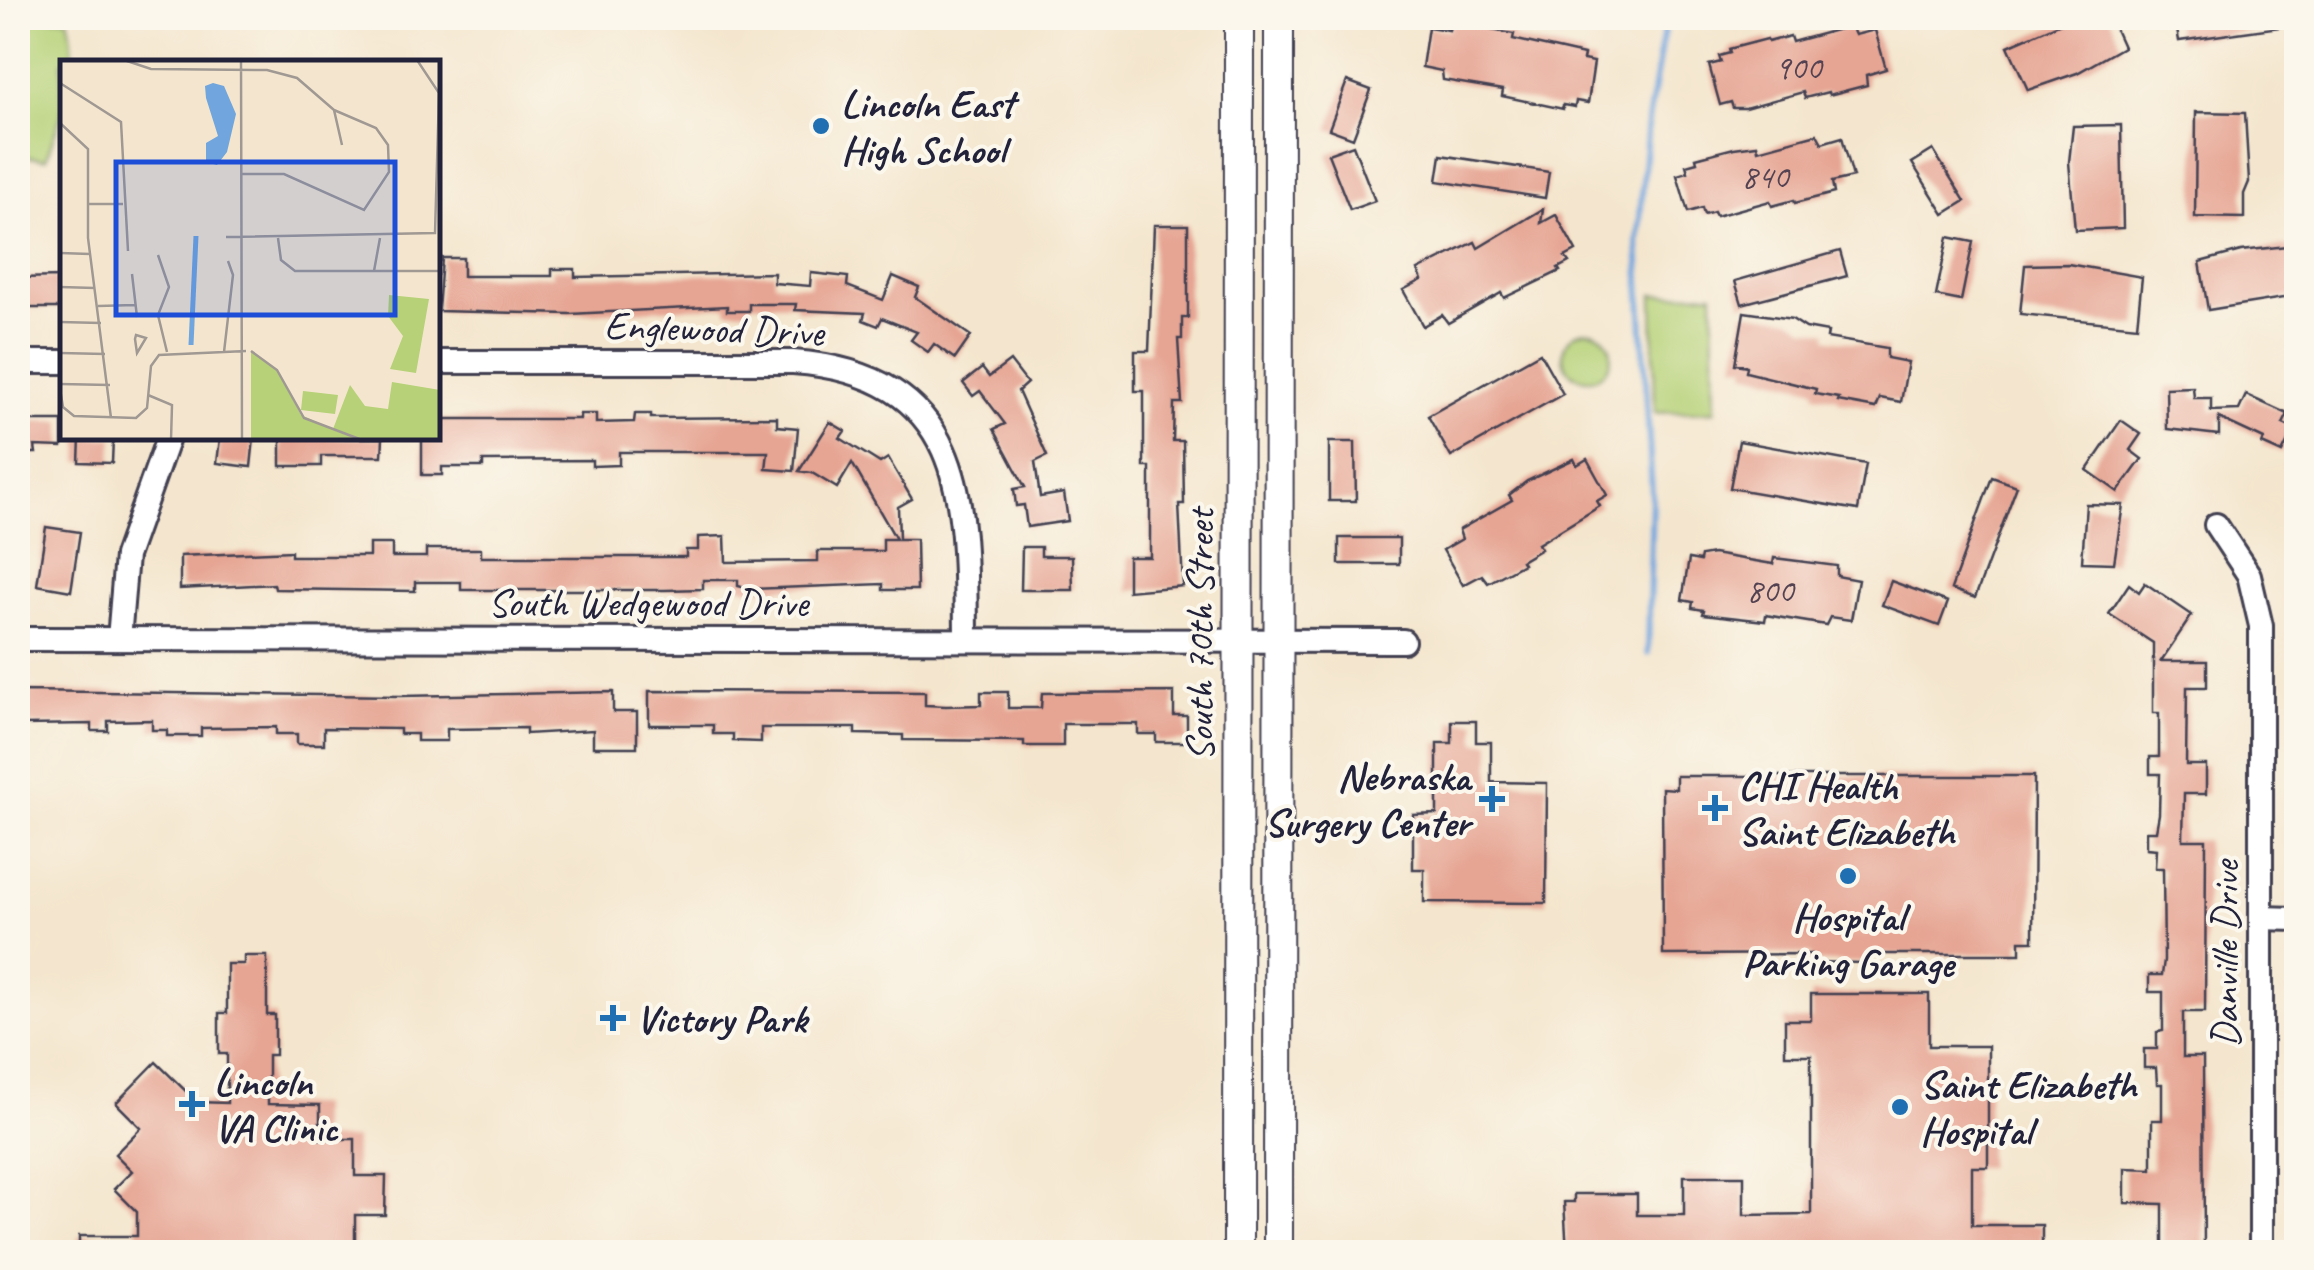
<svg xmlns="http://www.w3.org/2000/svg" width="2314" height="1270" viewBox="0 0 2314 1270" font-family="Caveat,sans-serif">
	<rect width="100%" height="100%" fill="#fbf7ec"/>
	<filter id="ink" filterUnits="userSpaceOnUse"><feTurbulence type="fractalNoise" baseFrequency=".01" numOctaves="2"/><feDisplacementMap in="SourceGraphic" scale="20" xChannelSelector="R" yChannelSelector="G"/><feConvolveMatrix kernelMatrix="1 2 1 2 8 2 1 2 1" color-interpolation-filters="sRGB"/></filter>
	<filter id="wash" filterUnits="userSpaceOnUse"><feTurbulence type="fractalNoise" baseFrequency=".0048" numOctaves="4" result="noise"/><feDisplacementMap in="SourceGraphic" scale="40" xChannelSelector="R" yChannelSelector="G"/><feGaussianBlur stdDeviation="2.25" result="paint"/><feColorMatrix in="noise" values="0 0 0 0 0 0 0 0 0 0 0 0 0 0 0 0 0 1.4 0 .05"/><feComposite in="paint" operator="in"/></filter>
	<g filter="url(#wash)">
		<rect width="100%" height="100%" fill="#f4e6ce"/>
		<!-- green -->
		<g fill="#b6d177" stroke="#6c7a59" stroke-width="2.5">
			<path d="M18,18H68C72,32 73,47 72,62H62V113L46,159L18,156Z"/>
			<path d="M1713,293L1715,411L1655,413L1653,295Z"/>
			<circle cx="1587" cy="355" r="24"/>
		</g>
		<g fill="none" stroke-linecap="round" stroke-linejoin="round">
			<!-- stream -->
			<path stroke="#71a5dd" stroke-width="6" d="M1648,653L1652,493L1638,243L1648,121L1666,18"/>
		</g>
		<g id="blocks">
			<!-- building -->
			<g fill="#e6a493">
				<path d="M2072,18H2110L2123,47L2077,73L2028,90L2008,46Z"/>
				<path d="M2175,18H2279L2280,27L2179,41Z"/>
				<path d="M1452,20L1491,26V30L1514,34L1513,39L1584,55L1583,60L1594,62L1588,103L1576,101L1575,107L1563,105V109L1502,96L1503,90L1443,80L1442,71L1422,67L1428,27L1449,30Z"/>
				<path d="M1851,26L1855,35L1875,30L1886,69L1866,75L1867,85L1829,95L1828,92L1805,98L1803,92L1745,108H1733L1731,102L1720,105L1709,65L1721,62L1719,56L1730,53L1729,49L1767,39L1768,42L1790,36L1792,42Z"/>
				<path d="M1347,81L1371,90L1353,138L1329,129Z"/>
				<path d="M2196,112L2245,113L2249,182L2244,194V218L2195,217Z"/>
				<path d="M2121,125L2123,228L2075,230L2069,162L2073,126Z"/>
				<path d="M1817,134L1822,143L1842,137L1853,177L1832,182L1834,193L1795,203L1794,200L1772,206L1770,201L1716,216L1714,212L1704,215L1702,208L1688,212L1677,175L1688,172L1686,165L1697,162L1696,158L1734,148L1757,145L1758,150Z"/>
				<path d="M1353,145L1375,201L1350,210L1328,154Z"/>
				<path d="M1933,150L1965,201L1944,214L1912,163Z"/>
				<path d="M1441,155L1549,172L1545,198L1437,181Z"/>
				<path d="M1543,209L1541,223L1556,215L1576,251L1565,257L1569,262L1558,268L1560,271L1504,298L1501,293L1448,323L1442,315L1423,326L1403,290L1422,280L1418,270L1475,242L1478,248Z"/>
				<path d="M1154,225H1188V318H1182V339H1178L1182,403H1174L1173,441H1183L1184,504H1179L1183,586L1128,591V557H1150V467H1144V391H1135V351H1149Z"/>
				<path d="M1948,237L1973,242L1961,301L1936,296Z"/>
				<path d="M2287,246L2296,248V296L2208,310L2200,262L2241,251Z"/>
				<path d="M1840,251L1847,276L1742,304L1735,281Z"/>
				<path d="M442,258H463V276H552V269H575V277L774,273V283L810,286L811,273L848,277L847,286L883,300L893,276L919,287L915,297L971,336L955,359L934,344L928,352L911,340L917,332L882,318L878,326L863,320L865,313L795,310L796,304H749V311H727V306L570,314L438,311Z"/>
				<path d="M2068,264L2142,277L2137,326L2020,314L2025,265Z"/>
				<path d="M61,277L62,308H18V278Z"/>
				<path d="M1744,312L1792,319L1806,328L1828,332L1827,338L1887,348V358L1908,362L1901,402L1880,398L1876,408L1838,401L1839,398L1815,394L1816,389L1746,372L1747,366L1735,364Z"/>
				<path d="M1540,353L1563,394L1451,457L1428,416Z"/>
				<path d="M1010,361L1027,383L1018,391L1047,456L1035,462L1040,497L1064,493L1068,521L1027,527L1024,505L1016,506L1014,489L1025,487L994,429L1005,424L980,391L973,396L963,383L982,368L989,377Z"/>
				<path d="M2193,387L2194,398H2211V411L2239,410L2246,395L2288,414L2283,424L2294,429L2282,453L2262,444L2264,439L2219,418V435L2167,429L2166,388Z"/>
				<path d="M580,414H596V423L634,422L635,414H651V418L777,417V426L798,428L794,471L766,469L768,452H619V465L592,466V460L483,461V467H442V475H422V438H438V419H580Z"/>
				<path d="M2121,420L2141,434L2130,450L2142,459L2118,492L2087,470Z"/>
				<path d="M18,421H62V447L35,446L36,453H18Z"/>
				<path d="M830,422L845,431L840,438L880,463L888,458L912,499L898,507L899,539H916L917,590H883V584L750,589L738,586V580H703V589L665,590H461V582H415V591L275,589L274,584L180,589V556L291,551V556H369V544H392V557H426V549H481V557H686V550H698V537L725,536L726,562L818,561V551H883V539H896L852,463L837,488L812,473L799,471Z"/>
				<path d="M80,438H113L112,463L79,462Z"/>
				<path d="M220,438H254L251,467L217,463Z"/>
				<path d="M281,438H383L382,456H321V466H281Z"/>
				<path d="M1739,441L1866,464L1858,510L1730,488Z"/>
				<path d="M1329,442H1355L1356,501H1329Z"/>
				<path d="M1574,459L1577,465L1587,459L1607,495L1597,501L1600,506L1538,544L1541,549L1521,561L1523,564L1488,583L1482,575L1463,585L1443,550L1462,539L1459,530L1512,500L1509,495L1527,481Z"/>
				<path d="M1992,477L2017,486L1975,598L1951,589Z"/>
				<path d="M2086,504L2123,505L2114,563L2082,562Z"/>
				<path d="M46,527L80,532L71,591L37,585Z"/>
				<rect x="1339" y="538" width="60" height="26"/>
				<path d="M1022,547H1041V556H1072L1073,590H1021Z"/>
				<path d="M1713,554L1773,564L1774,558L1837,566V576L1858,580L1851,620L1830,617L1826,625L1766,615L1765,621L1703,614L1704,610L1692,608L1693,602L1682,600L1689,559L1700,561L1701,556Z"/>
				<path d="M1891,581L1948,602L1939,626L1882,605Z"/>
				<path d="M2145,583L2192,615L2161,661H2207V687H2187L2186,765H2206V794H2184L2183,840H2206L2205,1012H2183V1057H2203L2204,1252H2163V1204L2125,1203V1168L2152,1169V1120H2162V1084H2157L2156,1068H2144V1049H2157V1032L2163,1031V992H2149V975H2162L2164,960L2163,868H2155L2156,849L2146,848V831H2156L2159,814L2160,774H2150V757H2159V713H2153V643L2109,614L2129,584L2139,592Z"/>
				<path d="M22,691L400,696L613,692V712H637V747H593V730L526,734V728L447,729V741H417V734H400V729L324,728V744H297V734H276V727L201,728V736H167V730H152V720L108,721V731H92V724L22,725Z"/>
				<path d="M649,691L925,692V705L946,706L981,705V692H1008V708H1041L1042,693L1174,692V716H1187V742H1156V734H1138V724H1063V746H1024V741L903,740V735L855,734V728H761V742L733,741V734H713V725H649Z"/>
				<path d="M1452,721H1476V742H1491V782L1547,783L1546,903L1424,902V869H1413V815L1437,814V743H1452Z"/>
				<path d="M1676,776H2034L2033,941H2020V954H1866V963L1811,962V954L1663,955L1662,788L1676,789Z"/>
				<path d="M244,956H267V1015H275V1055H268V1104L320,1105V1139H355V1176H386L385,1215H355V1252H79V1236H137V1212L114,1189L132,1171L115,1154L141,1128L116,1103L156,1062L197,1102L227,1103V1054H219V1013H227V964H244Z"/>
				<path d="M1811,994H1929V1046H1988V1167H1972V1225H2042V1252H1567L1564,1202H1574V1194H1637V1215H1684V1176H1744V1215L1811,1214V1055H1785V1020H1811Z"/>
			</g>
		</g>
	</g>
	<g filter="url(#ink)">
		<use href="#blocks" fill-opacity="0" stroke="#423f51" stroke-width="2.5"/>
		<g fill="none" stroke-linecap="round" stroke-linejoin="round">
			<!-- minor casing -->
			<g stroke="#423f51" stroke-width="28">
				<g id="minor">
					<path d="M18,362H62"/>
					<path d="M438,362H793C969,375 965,502 966,640"/>
					<path d="M2216,525L2249,575L2261,626V1252"/>
					<path d="M18,639L1403,641"/>
					<path d="M119,639L126,556L168,438"/>
					<path d="M2261,918L2296,919"/>
				</g>
			</g>
			<!-- major casing -->
			<g stroke="#423f51" stroke-width="32">
				<g id="major">
					<path d="M1238,1252L1239,18"/>
					<path d="M1278,1252L1279,18"/>
				</g>
			</g>
			<!-- minor -->
			<use href="#minor" stroke="#fff" stroke-width="22"/>
			<!-- major -->
			<use href="#major" stroke="#fff" stroke-width="28"/>
		</g>
	</g>
	<!-- markers -->
	<g fill="#1f6fb2" stroke="#fbf7ec" stroke-width="4">
		<circle cx="821" cy="126" r="10"/>
		<path d="M1487 784h10v10h10v10h-10v10h-10v-10h-10v-10h10z"/>
		<path d="M1710 793h10v10h10v10h-10v10h-10v-10h-10v-10h10z"/>
		<circle cx="1848" cy="876" r="10"/>
		<path d="M608 1003h10v10h10v10h-10v10h-10v-10h-10v-10h10z"/>
		<path d="M187 1089h10v10h10v10h-10v10h-10v-10h-10v-10h10z"/>
		<circle cx="1900" cy="1107" r="10"/>
	</g>
	<g text-anchor="middle" stroke-width="8" stroke-linejoin="round" paint-order="stroke">
		<!-- number labels -->
		<g font-size="35" fill="#534251">
			<text x="1798" y="79">900</text>
			<text x="1765" y="188">840</text>
			<text x="1770" y="602">800</text>
		</g>
		<!-- poi labels -->
		<g font-size="40" font-weight="bold" fill="#22223b" stroke="#fbf7ec" text-anchor="start">
			<text x="841" y="117">Lincoln East<tspan x="841" dy="46">High School</tspan></text>
			<text x="1470" y="790" text-anchor="end">Nebraska<tspan x="1470" dy="46">Surgery Center</tspan></text>
			<text x="1738" y="799">CHI Health<tspan x="1738" dy="46">Saint Elizabeth</tspan></text>
			<text x="1848" y="930" text-anchor="middle">Hospital<tspan x="1848" dy="46">Parking Garage</tspan></text>
			<text x="636" y="1032">Victory Park</text>
			<text x="214" y="1095">Lincoln<tspan x="214" dy="46">VA Clinic</tspan></text>
			<text x="1920" y="1098">Saint Elizabeth<tspan x="1920" dy="46">Hospital</tspan></text>
		</g>
		<!-- street labels -->
		<g font-size="40" fill="#22223b" stroke="#fbf7ec">
			<text transform="translate(714 328) rotate(2)" y="14">Englewood Drive</text>
			<text x="648" y="616">South Wedgewood Drive</text>
			<text transform="translate(1199 635) rotate(-90)" y="14">South 70th Street</text>
			<text transform="translate(2224 954) rotate(-90)" y="14">Danville Drive</text>
		</g>
	</g>
	<!-- overview -->
	<g transform="translate(60 60)">
		<rect width="380" height="380" fill="#f4e6ce"/>
		<path d="M329,235L369,239L356,313L330,309L343,276L328,256ZM191,291L217,310L241,355L273,369L290,325L305,346L328,349L332,322L380,330V380H191ZM243,331L278,335L275,354L241,350Z" fill="#b6d177"/>
		<path d="M153,23L164,26L176,54L167,92L157,105L146,102V83L158,76L146,38L145,26Z" fill="#71a5dd"/>
		<path fill="none" stroke="#71a5dd" stroke-width="5" d="M131,285L136,176"/>
		<path fill="none" stroke="#a09893" stroke-width="2.5" d="M64,0L91,9L207,10L237,18L274,50L282,85M181,0L182,380M0,23L61,62L68,191M0,63L28,89V178L51,358M181,114H224L304,150L329,112L328,85L316,68L274,50M28,144H63M166,177L375,173L379,33L357,0M218,178L221,200L235,211H380M0,193L30,194M98,195L109,227L98,255L107,292M314,211L320,178M72,214L77,257M0,227L35,228M38,246L75,245M0,262L41,263M76,275L86,278L77,293L75,279ZM191,291L217,310L244,358L302,380M164,292L173,215L168,201M0,293L45,294M0,324L50,325M0,329L3,347L14,356L76,358L87,348L91,306L99,295L186,291M88,335L112,345L111,380"/>
		<path fill="#1d4ed8" fill-opacity="0.15" stroke="#1d4ed8" stroke-width="5" d="M56,102H335V255H56Z"/>
		<rect width="380" height="380" fill="none" stroke="#22223b" stroke-width="5"/>
	</g>
	<!-- margin -->
	<rect width="2314" height="1270" fill="none" stroke="#fbf7ec" stroke-width="60"/>
</svg>
